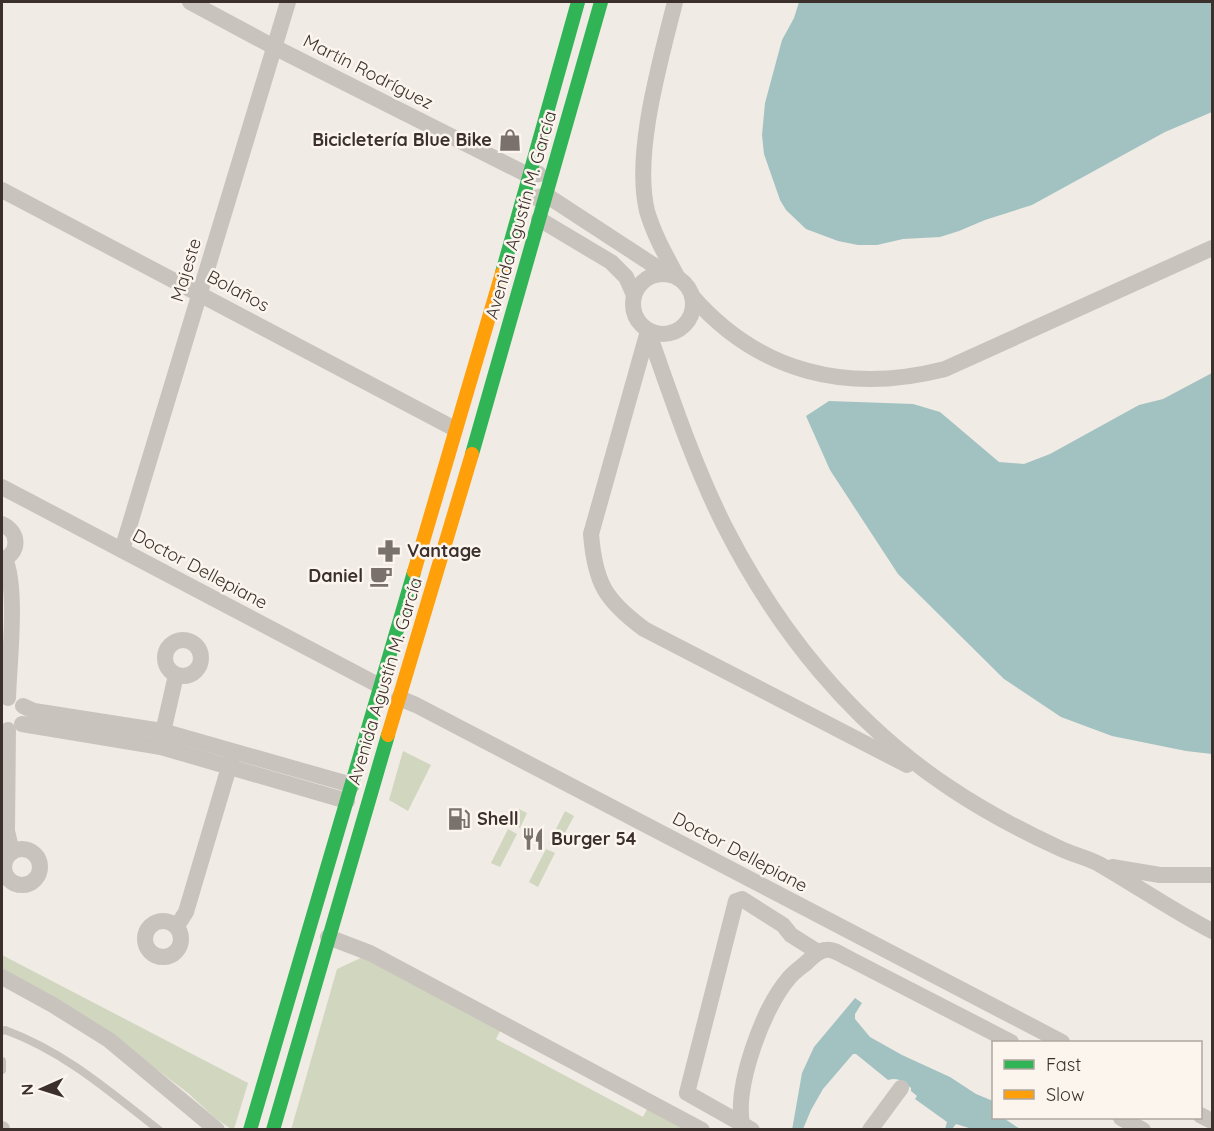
<svg xmlns="http://www.w3.org/2000/svg" width="1214" height="1131" viewBox="0 0 1214 1131" font-family="Quicksand,sans-serif">
	<rect width="100%" height="100%" fill="#f0ebe5"/>
	<!-- green -->
	<g fill="#d1d6bf">
		<path d="M403,751L431,765L408,811L389,800Z"/>
		<path d="M519,809L527,813L520,828L511,824Z"/>
		<path d="M565,811L574,816L557,848L549,843Z"/>
		<path d="M508,829L517,834L500,867L491,863Z"/>
		<path d="M546,849L555,853L538,887L529,882Z"/>
		<path d="M2,955L248,1083L234,1129H231L214,1117L188,1093L109,1033L2,974Z"/>
		<path d="M365,956L501,1029L496,1039L643,1117L648,1107L693,1130H291L337,969Z"/>
	</g>
	<!-- water -->
	<g fill="#a1c2c1">
		<path d="M799,2H1212V112L1165,132L1032,205L985,220L959,231L940,237L903,239L877,245H858L838,241L806,229L786,210L780,200L764,154L762,135L765,103L782,40L794,18Z"/>
		<path d="M1212,373V754L1186,751L1112,736L1061,717L1004,679L898,574L830,470L806,416L829,401L913,404L940,412L999,462L1024,464L1050,454L1139,405L1163,399Z"/>
		<path d="M855,998L862,1003L855,1014V1019L870,1037L902,1055L950,1077L976,1094L993,1101L994,1118H1006L1005,1119L1020,1129H972L956,1124L952,1129H945L947,1122L915,1099L917,1096L911,1091V1088C903,1082 899,1077 888,1080L856,1054H853L823,1089L811,1110L803,1129L792,1130L802,1073L814,1047Z"/>
	</g>
	<g fill="none" stroke-linecap="round" stroke-linejoin="round">
		<!-- lane -->
		<g stroke="#c9c3be" stroke-width="8">
			<path d="M2,1031L5,1030C65,1052 109,1091 159,1130"/>
			<path d="M2,1061V1070"/>
		</g>
		<!-- street -->
		<g stroke="#c9c3be" stroke-width="16">
			<path d="M190,2L274,47L530,176L539,174"/>
			<path d="M675,2C661,59 633,153 647,211C654,235 666,256 678,278"/>
			<path d="M2,190L455,429"/>
			<path d="M536,198L546,195L667,274"/>
			<path d="M539,219L611,262L626,277L634,295"/>
			<circle cx="663" cy="304" r="30"/>
			<path d="M692,296C759,373 848,394 945,369L1212,248"/>
			<path d="M648,331C671,396 693,463 724,525C777,630 852,723 950,788C983,810 1020,830 1057,847C1070,854 1086,857 1099,864C1137,886 1173,911 1212,931"/>
			<path d="M648,331L591,534C595,583 605,600 644,629L907,765"/>
			<path d="M2,487L380,686"/>
			<path d="M2,524C20,532 20,553 2,560"/>
			<path d="M122,550L288,2"/>
			<path d="M5,559C18,589 9,663 8,698"/>
			<circle cx="183" cy="658" r="18"/>
			<path d="M399,698L416,705L1062,1042"/>
			<path d="M23,706L34,711L162,731L352,785"/>
			<path d="M22,724L161,747L347,801"/>
			<path d="M8,730L7,831L12,852"/>
			<path d="M161,741L176,675"/>
			<circle cx="22" cy="867" r="18"/>
			<path d="M1112,867L1160,875H1212"/>
			<circle cx="163" cy="939" r="18"/>
			<path d="M177,926L186,912L232,757"/>
			<path d="M328,937L370,953L702,1130"/>
			<path d="M2,977L53,1005L109,1040L217,1130"/>
			<path d="M1200,1115L1212,1121"/>
			<path d="M1121,1118L1143,1130"/>
			<path d="M742,1124L687,1093L736,901L742,899L783,925L791,935L818,952"/>
			<path d="M2,1129V1130"/>
			<path d="M752,1130L742,1124C735,1085 763,1008 789,978C794,972 800,968 806,963C811,958 818,951 825,950C833,948 843,956 850,959L1011,1042"/>
			<path d="M870,1130L901,1088"/>
		</g>
		<!-- fast -->
		<g stroke="#30b455" stroke-width="14">
			<path d="M502,273L578,2"/>
			<path d="M472,454L601,2"/>
			<path d="M250,1130L414,572"/>
			<path d="M273,1130L388,735"/>
		</g>
		<!-- slow -->
		<g stroke="#ff9f0a" stroke-width="14">
			<path d="M414,572L502,273"/>
			<path d="M388,735L472,454"/>
		</g>
	</g>
	<!-- icons -->
	<defs>
		<g id="shop-bare" transform="scale(1.8)"><path d="M-5-2.5h2.3a2.7 3.5 0 0 1 5.4 0H5L5.5 6h-11ZM-1.5-2.5h3a1.5 2.3 0 0 0-3 0Z" fill="#7a716c" stroke="#fbf5ee" stroke-width="2.5" paint-order="stroke"/></g>
		<g id="pharmacy-bare" transform="scale(1.8)"><path d="M-2-6h4v4h4v4h-4v4h-4v-4h-4v-4h4Z" fill="#7a716c" stroke="#fbf5ee" stroke-width="2.5" paint-order="stroke"/></g>
		<g id="cafe-bare" transform="scale(1.8)"><path d="M-5.5-4.5H6V0H3Q3 3.5 0 3.5H-2.5Q-5.5 3.5-5.5 0ZM3-3.2v2h1.7v-2ZM-6 4.5H4V6H-6Z" fill="#7a716c" stroke="#fbf5ee" stroke-width="2.5" paint-order="stroke"/></g>
		<g id="fuel-bare" transform="scale(1.8)"><path d="M-5.5-6h7V0h2V4h1.3V-2.5L3-4.5l.8-.8L6-3V5H2.5V1h-1V6h-7ZM-4.2-4.7v3.2H.2V-4.7Z" fill="#7a716c" stroke="#fbf5ee" stroke-width="2.5" paint-order="stroke"/></g>
		<g id="restaurant-bare" transform="scale(1.8)"><path d="M-5-6h1v4h1v-4h1v4h1v-4h1v5L-1.5 .5V6h-2V.5L-5-1ZM5-6V6H3V1.5H1.5Q1.5-4 5-6Z" fill="#7a716c" stroke="#fbf5ee" stroke-width="2.5" paint-order="stroke"/></g>
	</defs>
	<g fill-rule="evenodd">
		<use href="#shop-bare" x="510" y="140"/>
		<use href="#pharmacy-bare" x="389" y="551"/>
		<use href="#cafe-bare" x="381" y="576"/>
		<use href="#fuel-bare" x="459" y="819"/>
		<use href="#restaurant-bare" x="533" y="839"/>
	</g>
	<g text-anchor="middle" stroke-width="5" stroke-linejoin="round" paint-order="stroke">
		<!-- street labels -->
		<g font-size="18" fill="#3b302b" stroke="#fbf5ee">
			<text transform="translate(368 72) rotate(27)" y="6">Martín Rodríguez</text>
			<text transform="translate(521 215) rotate(-74)" y="6">Avenida Agustín M. García</text>
			<text transform="translate(186 270) rotate(-73)" y="6">Majeste</text>
			<text transform="translate(238 291) rotate(28)" y="6">Bolaños</text>
			<text transform="translate(200 569) rotate(28)" y="6">Doctor Dellepiane</text>
			<text transform="translate(385 681) rotate(-73)" y="6">Avenida Agustín M. García</text>
			<text transform="translate(740 852) rotate(28)" y="6">Doctor Dellepiane</text>
		</g>
		<!-- poi labels -->
		<g font-size="18" font-weight="bold" fill="#3b302b" stroke="#fbf5ee" text-anchor="start">
			<text x="492" y="146" text-anchor="end">Bicicletería Blue Bike</text>
			<text x="407" y="557">Vantage</text>
			<text x="363" y="582" text-anchor="end">Daniel</text>
			<text x="477" y="825">Shell</text>
			<text x="551" y="845">Burger 54</text>
		</g>
	</g>
	<!-- border -->
	<rect width="1214" height="1131" fill="none" stroke="#3b302b" stroke-width="6"/>
	<!-- legend -->
	<rect x="992" y="1041" width="210" height="78" fill="#fbf5ee" stroke="#aea6a0" stroke-width="1.5"/>
	<rect x="1004" y="1060" width="30" height="9" fill="#30b455" stroke="#aea6a0" stroke-width="1.5"/>
	<text x="1046" y="1071" font-size="18" fill="#3b302b">Fast</text>
	<rect x="1004" y="1090" width="30" height="9" fill="#ff9f0a" stroke="#aea6a0" stroke-width="1.5"/>
	<text x="1046" y="1101" font-size="18" fill="#3b302b">Slow</text>
	<!-- north arrow -->
	<g transform="translate(42 1089) rotate(267)" stroke="#fbf5ee" stroke-width="4.5" paint-order="stroke">
	<path d="M0-4.5L10 22L0 15L-10 22Z" fill="#3b302b"/>
	<text y="-9" font-size="16" font-weight="bold" text-anchor="middle" fill="#3b302b">N</text>
	</g>
</svg>
